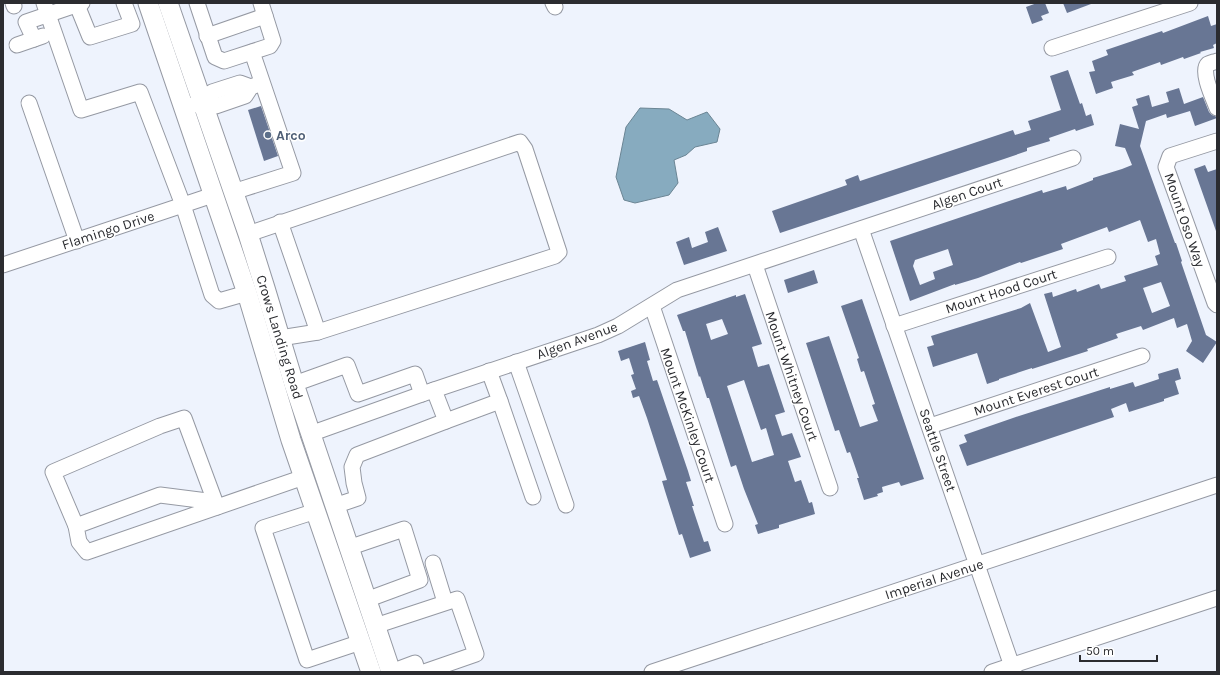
<svg xmlns="http://www.w3.org/2000/svg" width="1220" height="675" viewBox="0 0 1220 675" font-family="Karla,sans-serif">
	<rect width="100%" height="100%" fill="#eef3fd"/>
	<!-- water -->
	<path fill="#87abbf" stroke="#6b8594" d="M640,108L669,109L687,120L707,112L720,129L717,142L695,147L686,155L674,160L678,183L669,195L635,203L624,200L616,177L626,127Z"/>
	<!-- building -->
	<g fill="#687694" fill-rule="evenodd">
		<path d="M1037,3H1045L1049,13L1041,16L1043,20L1032,24L1026,7Z"/>
		<path d="M1063,3H1091V4L1067,13Z"/>
		<path d="M1208,16L1211,26L1217,24V43L1213,45L1214,48L1200,52L1201,53L1184,59L1183,57L1161,65L1160,62L1132,72L1134,75L1111,82L1113,88L1096,94L1089,72L1095,71L1092,61L1108,55L1106,50L1162,31L1163,33Z"/>
		<path d="M1068,70L1080,104L1082,103L1086,116L1091,114L1094,125L1076,131L1075,129L1049,138L1050,141L1027,148V151L1004,159L780,233L772,211L847,185L845,180L858,175L860,181L1013,130L1015,135L1031,130L1028,121L1061,110L1050,76Z"/>
		<path d="M1179,88L1184,104L1203,97L1209,112L1212,115L1217,117V118L1195,126L1190,111L1167,118L1166,114L1146,121L1140,146L1175,243H1176L1182,261L1181,262L1206,335L1217,342L1203,363L1186,351L1192,341L1187,324L1177,328L1174,318L1143,330L1141,326L1116,334L1118,338L1087,349L1088,351L1032,369V368L999,379V380L987,384L977,353L933,367L927,347L934,345L931,336L1021,308L1030,303L1048,352L1061,347L1044,294L1052,292L1053,297L1076,289L1077,292L1099,284L1101,289L1126,281L1124,276L1158,265L1155,256L1160,254L1156,239L1148,242L1140,220L1109,232L1107,227L1061,244L1063,249L1021,263L1020,262L978,278L955,285V284L910,301L890,241L1042,190L1043,193L1066,186L1067,190L1093,180V178L1122,169L1132,165L1125,148L1115,146L1120,124L1139,129L1132,107L1138,105L1136,99L1149,95L1152,107L1169,102L1166,92ZM948,249L953,265L933,272L935,279L920,285L913,266L915,260ZM1161,282L1170,306L1152,313L1143,288Z"/>
		<path d="M261,106L278,156L264,161L248,110Z"/>
		<path d="M1205,165L1208,172L1217,169V231H1216L1194,169Z"/>
		<path d="M718,227L727,251L684,265L676,242L689,237L692,248L708,242L705,232Z"/>
		<path d="M814,270L818,283L788,293L784,280Z"/>
		<path d="M745,294L762,344L752,347L758,367L769,364L785,412L775,415L782,436L792,433L801,457L788,461L795,482L801,480L809,503L812,502L815,514L779,525V528L758,534L755,525L758,524L744,489L736,465L731,467L709,398H707L700,376L699,377L685,331H683L677,315L736,295V297ZM722,319L728,334L711,340L706,324ZM744,380L761,430L766,428L774,455L752,462L727,386Z"/>
		<path d="M862,299L924,479L901,486L899,482L882,487L883,492L877,494L878,496L864,500L857,478H859L850,452L847,453L839,430L835,431L806,343L829,336L860,427L878,421L872,405L875,404L864,371L861,372L857,359L859,358L841,306Z"/>
		<path d="M645,342L650,360L647,361L653,381L657,380L688,471L691,481L686,482L694,506H692L704,542L708,541L711,551L690,558L682,534L679,535L665,491L662,481L667,480L647,418L639,396L633,398L631,391L636,389L631,375L634,374L629,358L621,361L618,351Z"/>
		<path d="M1178,368L1181,379L1175,381L1179,394L1164,399V401L1129,412L1126,403L1111,409L1114,417L967,466L959,445L967,442L964,435L1019,416L1110,387V389L1133,382L1135,387L1159,379L1158,374Z"/>
	</g>
	<g fill="none" stroke-linecap="round" stroke-linejoin="round">
		<!-- minor casing -->
		<g stroke="#9599a3" stroke-width="17">
			<g id="minor">
				<path d="M13,3L14,6"/>
				<path d="M44,3L81,110L140,92L183,205L212,295L219,301L247,293"/>
				<path d="M197,3L215,57L224,61L270,46L273,41L261,3"/>
				<path d="M553,3L555,7"/>
				<path d="M77,5L90,37L132,24L124,3"/>
				<path d="M207,36L265,16"/>
				<path d="M34,39L26,22L82,3"/>
				<path d="M17,45L43,36"/>
				<path d="M1052,48L1190,3"/>
				<path d="M1217,61C1214,62 1210,63 1208,64C1200,71 1214,100 1217,108"/>
				<path d="M209,100L216,106L245,96L251,87L259,84"/>
				<path d="M29,103L77,241"/>
				<path d="M184,108L209,100L212,92L240,83L251,87"/>
				<path d="M1217,141L1170,156L1166,167L1215,303L1217,305"/>
				<path d="M233,192L293,173L252,52"/>
				<path d="M280,222L318,332"/>
				<path d="M861,229L1014,672"/>
				<path d="M248,234L520,142L525,149L559,252L555,256L318,332L280,338"/>
				<path d="M3,265L213,195"/>
				<path d="M755,265L830,488"/>
				<path d="M652,306L725,524"/>
				<path d="M894,326L1108,257"/>
				<path d="M516,362L566,505"/>
				<path d="M294,384L347,365L358,394L415,374L422,394"/>
				<path d="M500,401L533,497"/>
				<path d="M446,421L500,401L489,371"/>
				<path d="M930,426L1142,356"/>
				<path d="M310,434L422,394L598,335L618,326L677,290L1073,158"/>
				<path d="M215,502L160,495L76,526L79,542L87,552L304,477"/>
				<path d="M334,506L358,498L354,483L352,467L357,455L446,421L434,390"/>
				<path d="M316,511L263,528L307,660L361,642"/>
				<path d="M76,526L53,472L160,426L184,418L217,507"/>
				<path d="M348,548L404,529L420,580L366,600"/>
				<path d="M433,563L445,602"/>
				<path d="M375,626L457,599L476,654L424,672"/>
				<path d="M391,672L415,663L418,672"/>
				<path d="M652,672L1217,485"/>
				<path d="M992,672L1217,598"/>
			</g>
		</g>
		<!-- major casing -->
		<g stroke="#9599a3" stroke-width="21">
			<g id="major">
				<path d="M148,3L247,293L291,440L371,672"/>
				<path d="M168,3L248,234L265,288L294,384L391,672"/>
			</g>
		</g>
		<!-- minor -->
		<use href="#minor" stroke="#fff" stroke-width="15"/>
		<!-- major -->
		<use href="#major" stroke="#fff" stroke-width="19"/>
	</g>
	<!-- markers -->
	<circle fill="#5c6f8a" stroke="#fff" stroke-width="1.5" cx="268" cy="135" r="4"/>
	<g text-anchor="middle" stroke-width="3" stroke-linejoin="round" paint-order="stroke">
		<!-- service labels -->
		<g font-size="14" font-weight="bold" fill="#4e5e75" stroke="#fff" text-anchor="start">
			<text x="276" y="140">Arco</text>
		</g>
		<!-- street labels -->
		<g font-size="14" fill="#2b2c30" stroke="#fff">
			<text transform="translate(967 193) rotate(-19)" y="5">Algen Court</text>
			<text transform="translate(1185 220) rotate(71)" y="5">Mount Oso Way</text>
			<text transform="translate(108 230) rotate(-18)" y="5">Flamingo Drive</text>
			<text transform="translate(1001 291) rotate(-18)" y="5">Mount Hood Court</text>
			<text transform="translate(280 337) rotate(73)" y="5">Crows Landing Road</text>
			<text transform="translate(577 340) rotate(-20)" y="5">Algen Avenue</text>
			<text transform="translate(792 376) rotate(71)" y="5">Mount Whitney Court</text>
			<text transform="translate(1036 391) rotate(-18)" y="5">Mount Everest Court</text>
			<text transform="translate(688 415) rotate(71)" y="5">Mount McKinley Court</text>
			<text transform="translate(938 450) rotate(71)" y="5">Seattle Street</text>
			<text transform="translate(934 579) rotate(-18)" y="5">Imperial Avenue</text>
		</g>
	</g>
	<!-- border -->
	<rect width="1220" height="675" fill="none" stroke="#2b2c30" stroke-width="8"/>
	<!-- scale -->
	<path d="M1080 655v6h77v-6" fill="none" stroke="#2b2c30" stroke-width="2"/>
	<text x="1086" y="655" font-size="12" fill="#2b2c30" stroke="#ffffff" stroke-width="3" paint-order="stroke">50 m</text>
</svg>
